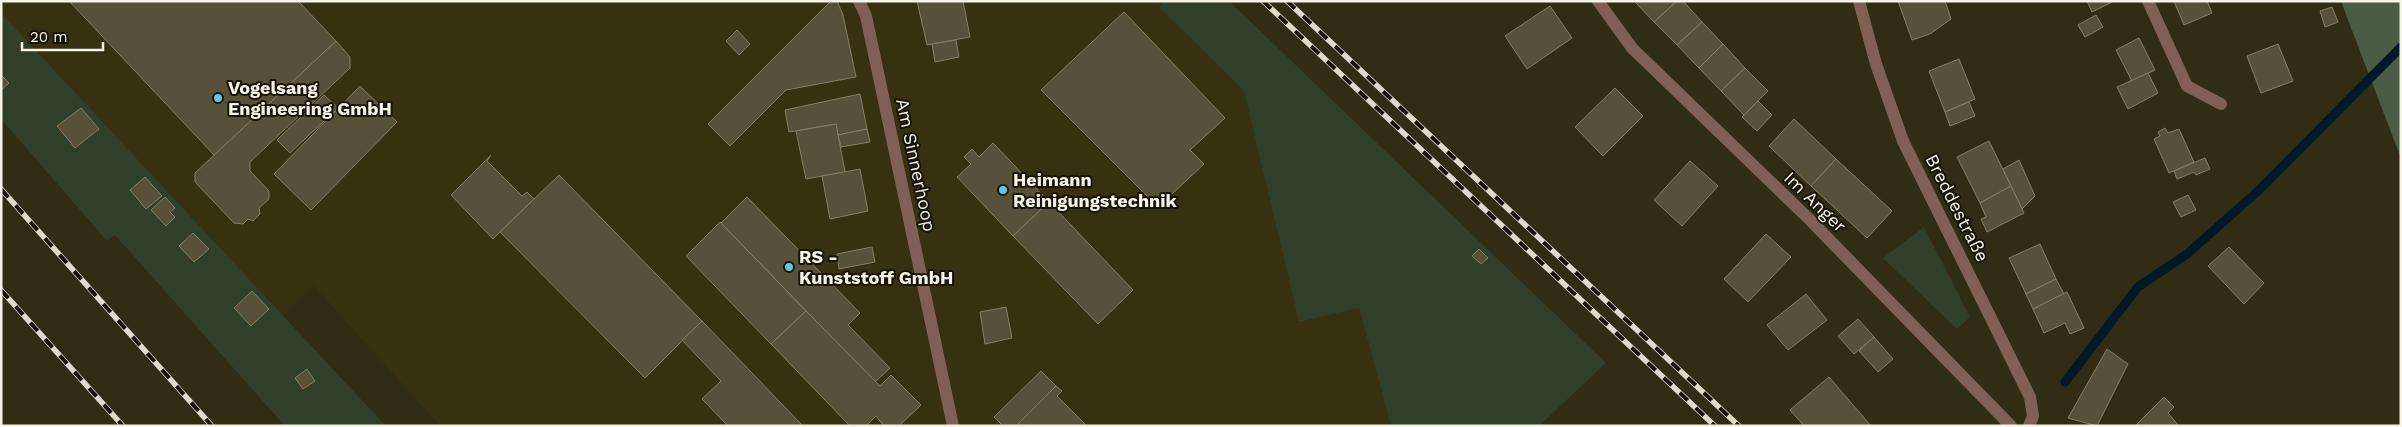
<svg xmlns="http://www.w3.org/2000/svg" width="2402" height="427" viewBox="0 0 2402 427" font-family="'Work Sans',sans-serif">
	<rect width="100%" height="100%" fill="#312c14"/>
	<!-- built -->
	<path fill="#373111" d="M1,1H1174L1244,91L1299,322L1359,308L1391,426H440L313,285L282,316L1,13Z"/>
	<!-- green -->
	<g fill="#2f3f2a">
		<path d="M1163,1H1229L1606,363L1539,426H1391L1359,308L1299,322L1244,91L1159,7Z"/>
		<path d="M1,13L386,426H285L115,235L107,241L1,119Z"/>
		<path d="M1924,227L1970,317L1957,329L1883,258Z"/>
	</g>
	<!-- forest -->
	<path fill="#4a5c46" d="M2341,1H2401V158L2348,20Z"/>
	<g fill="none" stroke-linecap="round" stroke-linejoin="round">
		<!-- stream -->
		<path stroke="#011826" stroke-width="9" d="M2065,382L2138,287L2187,254L2258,191L2401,47"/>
	</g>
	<!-- building -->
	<g fill="#565138" stroke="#858065">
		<path d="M69,1H298L336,41L215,156Z"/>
		<path d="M831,1H837L843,15L856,77L786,90L730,146L708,124Z"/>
		<path d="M917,1H963L970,37L927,45Z"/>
		<path d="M1634,1H1677L1654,22Z"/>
		<path d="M1677,1H1683L1702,22L1677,45L1654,22Z"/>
		<path d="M1898,1H1945L1951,19L1930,34L1912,40Z"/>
		<path d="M2087,1H2114L2092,12Z"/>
		<path d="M2174,1H2207L2212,13L2184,25Z"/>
		<path d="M1550,6L1572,38L1527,69L1505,36Z"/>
		<path d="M2332,7L2338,22L2325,27L2320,11Z"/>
		<path d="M1124,12L1225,118L1190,150L1204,164L1158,207L1041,90Z"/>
		<path d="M2096,15L2103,27L2085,37L2078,25Z"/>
		<path d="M1702,22L1723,44L1699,68L1677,45Z"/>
		<path d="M737,30L750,44L739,55L726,41Z"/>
		<path d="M2139,38L2155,70L2132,81L2116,50Z"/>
		<path d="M956,40L959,57L935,62L932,44Z"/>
		<path d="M336,41L350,57V68L250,162V171L269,191V199L259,208L260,214L253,221L248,219L243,224L234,223L195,182V173Z"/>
		<path d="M1723,44L1745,68L1721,91L1699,68Z"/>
		<path d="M2278,44L2293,81L2261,93L2247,56Z"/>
		<path d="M1959,59L1975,99L1945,112L1929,71Z"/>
		<path d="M1745,68L1768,91L1744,115L1721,91Z"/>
		<path d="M2148,73L2158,93L2128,109L2117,87Z"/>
		<path d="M1,75L9,83L1,90Z"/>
		<path d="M360,86L397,122L311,210L274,174Z"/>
		<path d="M1615,88L1643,116L1603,156L1575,127Z"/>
		<path d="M860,94L867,129L838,135L836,124L789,132L785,110Z"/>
		<path d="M324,95L338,108L290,153L277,140Z"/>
		<path d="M1758,101L1772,115L1757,131L1742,117Z"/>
		<path d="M1969,102L1975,116L1950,126L1945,112Z"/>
		<path d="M81,108L99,129L75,148L57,126Z"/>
		<path d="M1794,119L1836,159L1811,186L1769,146Z"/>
		<path d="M836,124L845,172L806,179L796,131Z"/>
		<path d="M2165,128L2168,133L2179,129L2194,162L2169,173L2154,139L2160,136L2158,132Z"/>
		<path d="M867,129L870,142L841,147L838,135Z"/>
		<path d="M1989,141L2011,186L1980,203L1957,157Z"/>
		<path d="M993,143L1049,202L1013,236L957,177L971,164L964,157L972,149L979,157Z"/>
		<path d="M491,155L487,161L522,196L527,192L534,199L493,239L451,195Z"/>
		<path d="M2205,158L2210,169L2196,175L2194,172L2177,179L2174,171Z"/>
		<path d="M1836,159L1892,211L1867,238L1811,186Z"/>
		<path d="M2019,160L2035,196L2022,209L2003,169Z"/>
		<path d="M1690,161L1718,186L1682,226L1654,200Z"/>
		<path d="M860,169L868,211L830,219L822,176Z"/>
		<path d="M559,175L702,321L645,378L500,232Z"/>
		<path d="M145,177L162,196L146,209L130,190Z"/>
		<path d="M2011,186L2024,213L1987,232L1981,219L1986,217L1980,203Z"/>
		<path d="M2188,195L2196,210L2181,217L2173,202Z"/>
		<path d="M165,197L175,208L170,212L175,217L166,226L151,210Z"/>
		<path d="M747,197L860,313L848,325L890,368L875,382L721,223Z"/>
		<path d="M1049,202L1133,290L1098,324L1013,236Z"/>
		<path d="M720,222L806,311L771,344L686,256Z"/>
		<path d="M193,233L209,249L194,262L179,246Z"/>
		<path d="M1766,234L1791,257L1748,302L1724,279Z"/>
		<path d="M2040,244L2056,279L2026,294L2009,258Z"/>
		<path d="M872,247L875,262L839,269L837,254Z"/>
		<path d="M2229,247L2264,283L2244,304L2208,266Z"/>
		<path d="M1479,249L1488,258L1481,264L1472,256Z"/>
		<path d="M2056,279L2064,294L2033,309L2026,294Z"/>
		<path d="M252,291L269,309L251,326L234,308Z"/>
		<path d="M2067,292L2084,328L2070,334L2065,323L2044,333L2033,309Z"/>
		<path d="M1806,294L1827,320L1788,350L1767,325Z"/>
		<path d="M1006,307L1012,338L985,344L980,312Z"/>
		<path d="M806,311L880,386L891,375L921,405L899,426H884L876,416L866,426H850L771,344Z"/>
		<path d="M1858,319L1874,337L1854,354L1838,336Z"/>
		<path d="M702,321L803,426H728L702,399L721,381L682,340Z"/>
		<path d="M1874,337L1893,359L1878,372L1859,351Z"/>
		<path d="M2107,349L2128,364L2097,426L2068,418Z"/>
		<path d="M307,369L315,381L303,389L295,378Z"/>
		<path d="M1041,371L1056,386L1016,426H1003L994,417Z"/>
		<path d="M1829,377L1871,426H1804L1790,410Z"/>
		<path d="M1056,386L1062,391L1057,396L1087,426H1016Z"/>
		<path d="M2164,397L2174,407L2168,413L2179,426H2135Z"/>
	</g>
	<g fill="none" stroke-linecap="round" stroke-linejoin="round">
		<!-- minor -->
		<g stroke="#805f57" stroke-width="12">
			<path d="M859,1L866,16L953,426"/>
			<path d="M1598,1L1632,48L1810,220L2011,426"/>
			<path d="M1859,1L1876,64L1903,141L2030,397L2033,416L2029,426"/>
			<path d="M2148,1L2187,86L2221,104"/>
		</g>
		<!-- rail casing -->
		<g stroke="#dedbcb" stroke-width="5.5">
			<g id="rail">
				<path d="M1263,1L1715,426"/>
				<path d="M1287,1L1739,426"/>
				<path d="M1,189L212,426"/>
				<path d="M1,290L123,426"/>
			</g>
		</g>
		<!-- rail -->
		<use href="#rail" stroke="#16140a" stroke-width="4" stroke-dasharray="11" stroke-linecap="butt"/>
	</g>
	<!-- markers -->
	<g fill="#5dc7e8" stroke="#16140a" stroke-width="2">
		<circle cx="218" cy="98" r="5"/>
		<circle cx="1003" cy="190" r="5"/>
		<circle cx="789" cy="267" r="5"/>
	</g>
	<g text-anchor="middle" stroke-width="4" stroke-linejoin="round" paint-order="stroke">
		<!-- poi labels -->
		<g font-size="18" font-weight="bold" fill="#f7f4e5" stroke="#16140a" text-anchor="start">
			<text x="228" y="94">Vogelsang<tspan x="228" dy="21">Engineering GmbH</tspan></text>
			<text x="1013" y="186">Heimann<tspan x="1013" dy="21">Reinigungstechnik</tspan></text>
			<text x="799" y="263">RS -<tspan x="799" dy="21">Kunststoff GmbH</tspan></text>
		</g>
		<!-- street labels -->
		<g font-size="18" fill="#f7f4e5" stroke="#16140a">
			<text transform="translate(916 165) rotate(78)" y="6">Am Sinnerhoop</text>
			<text transform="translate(1815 202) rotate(44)" y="6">Im Anger</text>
			<text transform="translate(1957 208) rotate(63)" y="6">Breddestraße</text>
		</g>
	</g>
	<!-- border -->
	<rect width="2402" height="427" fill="none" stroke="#f7f4e5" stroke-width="5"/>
	<!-- scale -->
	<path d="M22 42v8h81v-8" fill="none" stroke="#f7f4e5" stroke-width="2.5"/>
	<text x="30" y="42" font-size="15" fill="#f7f4e5" stroke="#16140a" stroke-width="4" paint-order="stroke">20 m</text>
</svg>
